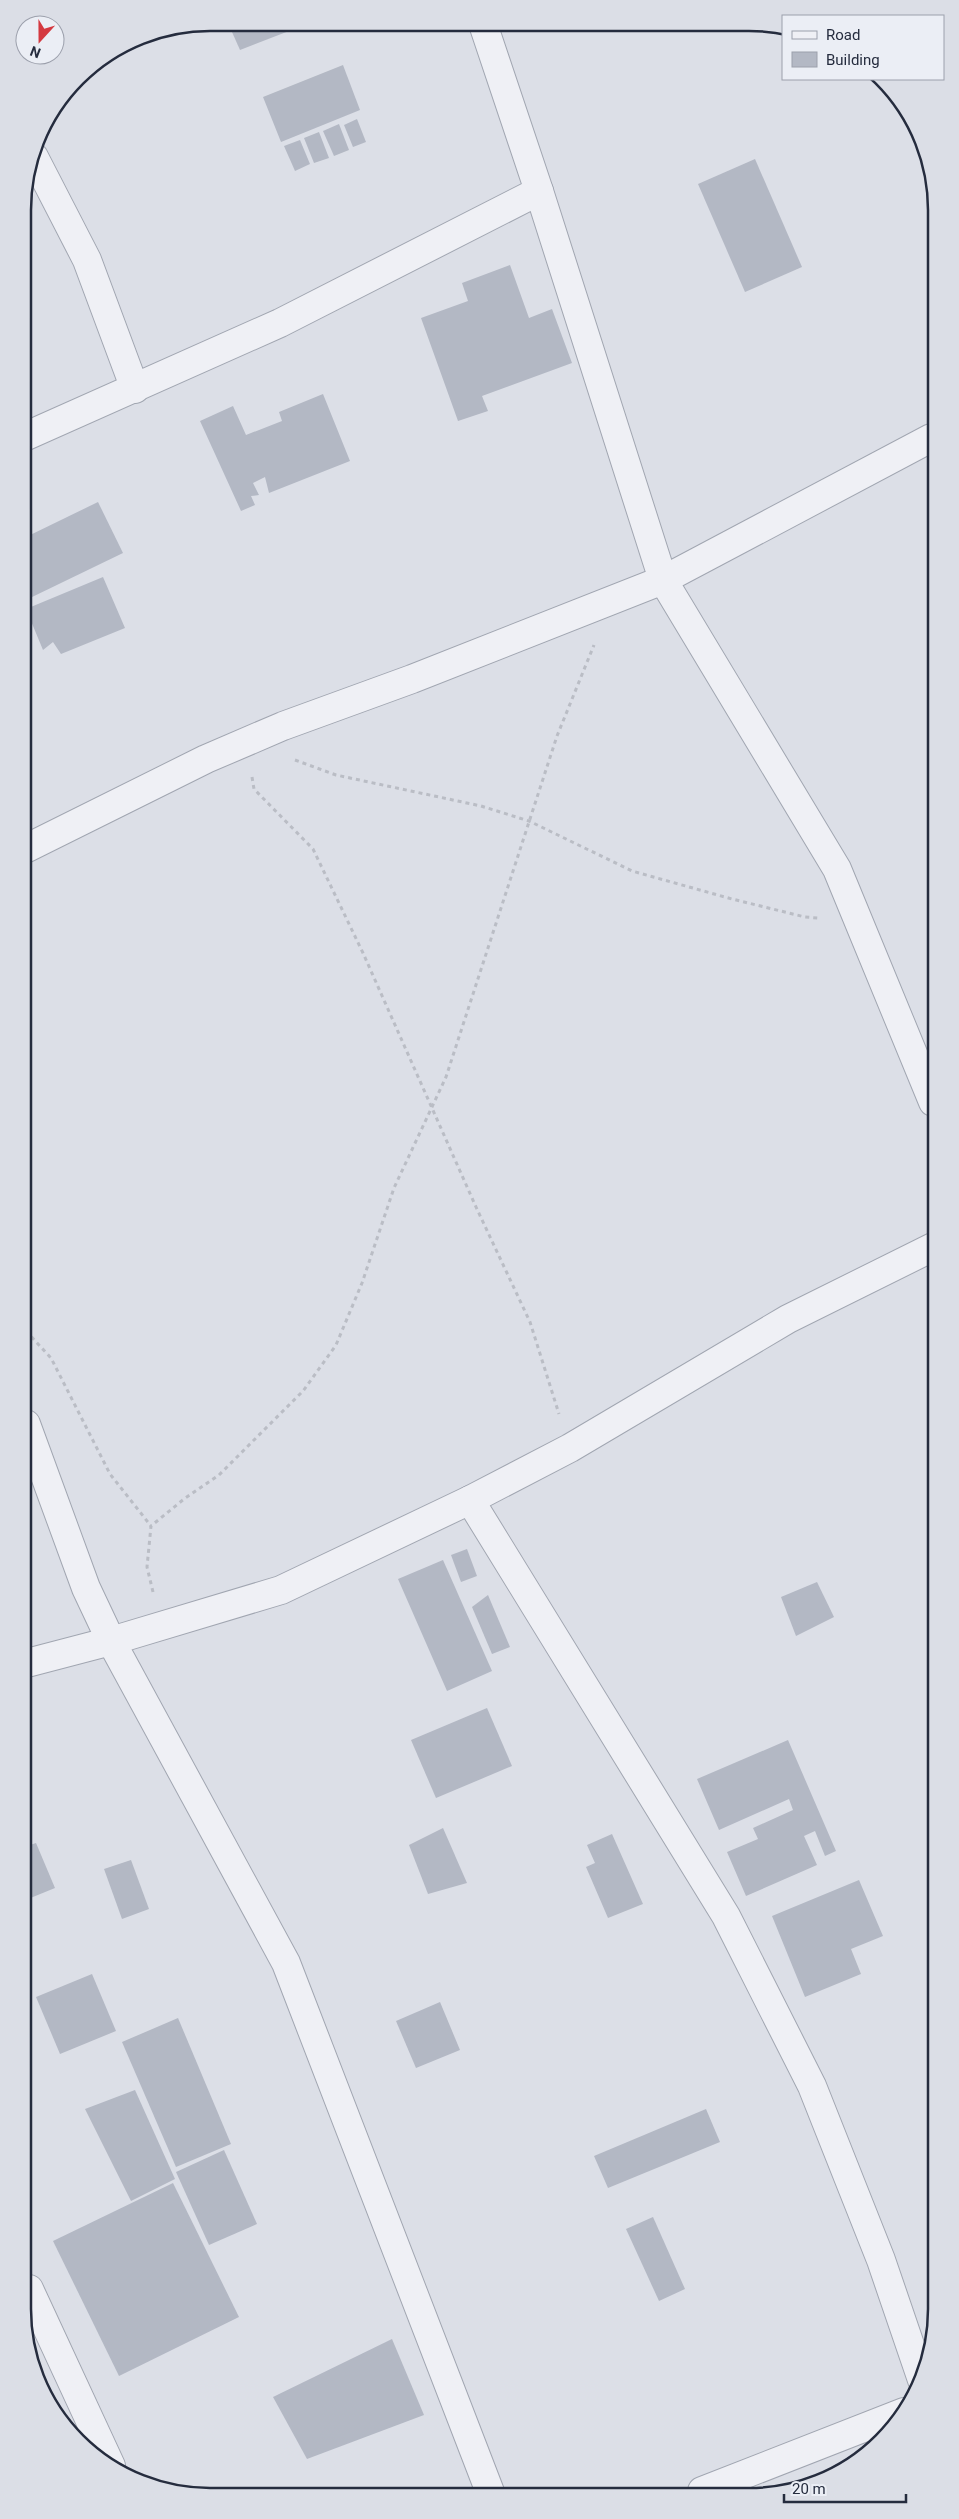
<svg xmlns="http://www.w3.org/2000/svg" width="959" height="2519" viewBox="0 0 959 2519" font-family="Roboto,sans-serif">
	<rect width="100%" height="100%" fill="#dcdfe7"/>
	<!-- building -->
	<g fill="#b3b8c4">
		<path d="M228,23H286L289,31L240,50Z"/>
		<path d="M343,65L360,110L281,142L263,97Z"/>
		<path d="M357,119L366,142L353,147L344,125Z"/>
		<path d="M339,124L349,150L334,156L323,131Z"/>
		<path d="M319,132L329,158L314,163L304,138Z"/>
		<path d="M300,140L310,164L295,171L284,146Z"/>
		<path d="M755,159L802,267L745,292L698,184Z"/>
		<path d="M510,265L529,318L552,309L572,363L482,396L488,411L458,421L421,318L468,301L462,283Z"/>
		<path d="M323,394L350,461L269,493L265,477L253,483L259,495L251,496L255,505L241,511L200,421L233,406L246,435L282,421L279,412Z"/>
		<path d="M98,502L123,553L30,598L24,587V538Z"/>
		<path d="M103,577L125,628L61,654L53,642L43,650L26,609Z"/>
		<path d="M467,1549L477,1576L461,1582L451,1555Z"/>
		<path d="M443,1560L492,1671L447,1691L398,1579Z"/>
		<path d="M817,1582L834,1617L796,1636L781,1597Z"/>
		<path d="M488,1595L510,1647L492,1654L472,1607Z"/>
		<path d="M487,1708L512,1766L436,1798L411,1740Z"/>
		<path d="M788,1740L836,1851L825,1856L815,1831L804,1836L817,1865L746,1896L727,1852L758,1839L753,1828L793,1810L789,1799L719,1830L697,1779Z"/>
		<path d="M443,1828L467,1883L428,1894L409,1845Z"/>
		<path d="M612,1834L643,1904L608,1918L586,1867L595,1863L587,1845Z"/>
		<path d="M36,1843L55,1888L28,1899L27,1846Z"/>
		<path d="M131,1860L149,1909L122,1919L104,1869Z"/>
		<path d="M859,1880L883,1936L851,1949L861,1974L805,1997L772,1916Z"/>
		<path d="M92,1974L116,2031L60,2054L36,1997Z"/>
		<path d="M440,2002L460,2050L416,2068L396,2021Z"/>
		<path d="M178,2018L231,2144L176,2167L122,2042Z"/>
		<path d="M135,2090L175,2179L131,2201L85,2109Z"/>
		<path d="M706,2109L720,2142L608,2188L594,2156Z"/>
		<path d="M224,2150L257,2224L209,2245L176,2172Z"/>
		<path d="M173,2183L239,2317L119,2376L53,2241Z"/>
		<path d="M653,2217L685,2289L659,2301L626,2229Z"/>
		<path d="M392,2339L424,2415L307,2459L273,2397Z"/>
	</g>
	<g fill="none" stroke-linecap="round" stroke-linejoin="round">
		<!-- street casing -->
		<g stroke="#a1a6b1" stroke-width="30">
			<g id="street">
				<path d="M34,157L87,260L135,389"/>
				<path d="M24,437L280,323L539,191"/>
				<path d="M931,438L663,580L837,869L933,1102"/>
				<path d="M25,849L206,759L283,726L412,679L663,580L539,191L483,24"/>
				<path d="M26,1424L86,1588L111,1641L286,1963L490,2492"/>
				<path d="M470,1500L726,1916L812,2086L881,2260L922,2380"/>
				<path d="M27,1663L111,1641L281,1590L470,1500L570,1448L788,1319L933,1247"/>
				<path d="M29,2289L111,2466"/>
				<path d="M702,2491L904,2412"/>
			</g>
		</g>
		<!-- path -->
		<g stroke="#babdc5" stroke-width="3" stroke-dasharray="4 4" stroke-linecap="butt">
			<path d="M295,760L336,775L481,806L529,821L632,871L732,899L805,917L818,918"/>
			<path d="M252,777L254,789L313,849L363,953L476,1207L530,1322L559,1414"/>
			<path d="M26,1331L51,1358L110,1474L151,1526"/>
			<path d="M153,1592L147,1567L151,1526L184,1499L219,1475L303,1391L336,1345L362,1283L394,1188L446,1077L557,736L594,645"/>
		</g>
		<!-- street -->
		<use href="#street" stroke="#eff0f5" stroke-width="28"/>
	</g>
	<!-- crop -->
	<path d="M0 0H959V2519H0ZM210 31H749A179 179 0 0 1 928 210V2309A179 179 0 0 1 749 2488H210A179 179 0 0 1 31 2309V210A179 179 0 0 1 210 31Z" fill="#dbdee6" fill-rule="evenodd"/>
	<path fill="none" stroke="#252c3e" stroke-width="2.5" d="M210 31H749A179 179 0 0 1 928 210V2309A179 179 0 0 1 749 2488H210A179 179 0 0 1 31 2309V210A179 179 0 0 1 210 31Z"/>
	<!-- legend -->
	<rect x="782" y="15" width="162" height="65" fill="#ebeef5" stroke="#9ca0ac"/>
	<rect x="792" y="31" width="25" height="8" fill="#eff0f5" stroke="#9ca0ac"/>
	<text x="826" y="40" font-size="15" fill="#252c3e">Road</text>
	<rect x="792" y="52" width="25" height="15" fill="#b3b8c4" stroke="#9ca0ac"/>
	<text x="826" y="65" font-size="15" fill="#252c3e">Building</text>
	<!-- north arrow -->
	<g transform="translate(40 40) rotate(201)"><circle r="24" fill="#ebeef5" stroke="#9ca0ac"/>
	<path d="M0-4L9 19L0 12L-9 19Z" fill="#d43940"/>
	<text y="-8" font-size="14" font-weight="bold" text-anchor="middle" fill="#252c3e">N</text>
	</g>
	<!-- scale -->
	<path d="M784 2494v8h122v-8" fill="none" stroke="#252c3e" stroke-width="2.5"/>
	<text x="792" y="2494" font-size="15" fill="#252c3e" stroke="#ebeef5" stroke-width="4" paint-order="stroke">20 m</text>
</svg>
